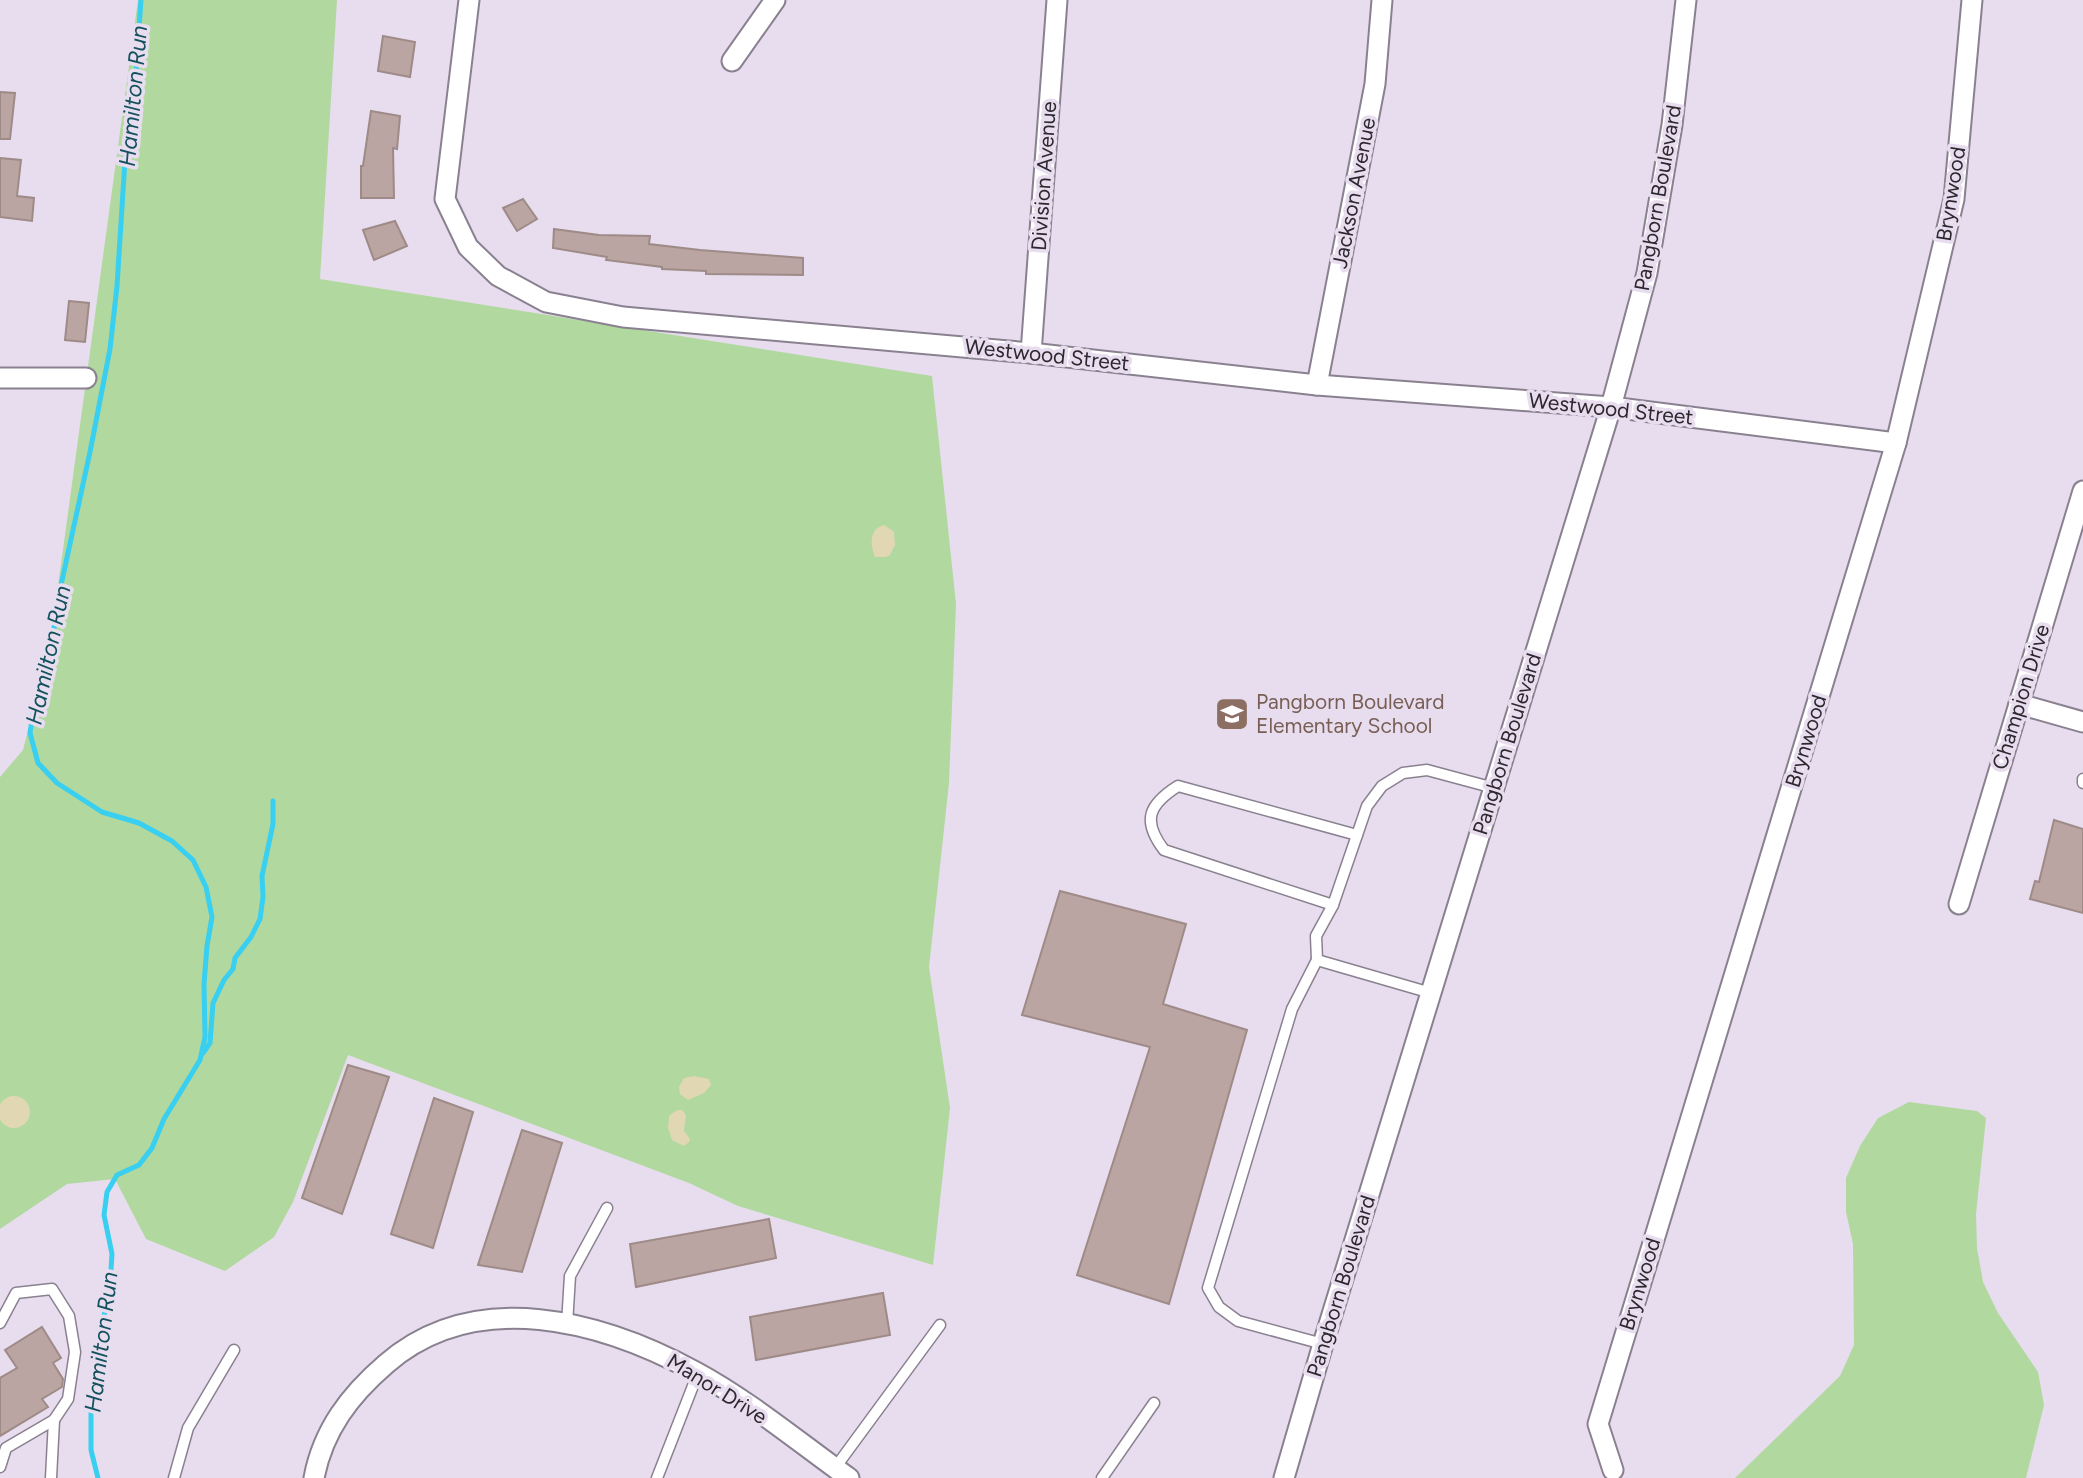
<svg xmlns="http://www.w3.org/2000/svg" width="2083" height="1478" viewBox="0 0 2083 1478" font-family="Figtree,sans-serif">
	<rect width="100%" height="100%" fill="#e7ddee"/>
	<!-- green -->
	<g fill="#b1d89f">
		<path d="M138,0H337L320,279L932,376L956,604L949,783L929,967L950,1108L933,1265L738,1206L689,1183L348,1055L293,1202L274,1237L225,1271L146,1239L115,1179L67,1184L0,1229V777L23,750L50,645Z"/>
		<path d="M1909,1102L1977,1111L1986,1118L1976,1214L1977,1248L1983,1282L1998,1313L2038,1372L2044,1405L2026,1478H1735L1840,1376L1854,1345L1853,1244L1846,1212V1178L1860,1146L1878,1118Z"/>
	</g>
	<!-- sand -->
	<g fill="#e1d8b3">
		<path d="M884,525L894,532L895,545L890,555L886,557H875C870,544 869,529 884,525Z"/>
		<path d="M694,1076L709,1079L711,1085L704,1093L688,1100L680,1094L679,1087L684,1078Z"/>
		<circle cx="14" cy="1112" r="16"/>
		<path d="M677,1110H682L686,1115L684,1131L690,1139L689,1142L684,1146L672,1140L668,1128L669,1116Z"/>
	</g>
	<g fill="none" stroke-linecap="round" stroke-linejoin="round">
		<!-- stream -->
		<g stroke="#38cff0" stroke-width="5">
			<path d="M203,1053L210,1043L213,1003L224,980L233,969L235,958L251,937L260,919L263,897L262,876L273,824V801"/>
			<path d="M98,1478L91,1450V1414L93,1372L110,1285L112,1254L104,1215L107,1192L117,1175L139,1165L152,1148L164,1119L200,1060L205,1037L204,984L207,946L212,917L206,887L193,860L172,841L139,823L102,812L57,783L38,763L30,733L35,700L49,664L58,599L90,452L110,349L117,286L126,144L135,86L141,0"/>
		</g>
	</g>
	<!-- building -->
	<g fill="#bba5a2" stroke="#9e8a87" stroke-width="2">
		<path d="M383,36L415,42L410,77L378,71Z"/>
		<path d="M0,92L15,93L10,139H0Z"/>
		<path d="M371,111L400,116L397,149L393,148L394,198H361V166H363Z"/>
		<path d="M0,158L21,160L17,196L34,198L32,221L0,217Z"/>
		<path d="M523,199L537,219L517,231L503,208Z"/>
		<path d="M395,221L407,246L374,260L363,230Z"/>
		<path d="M554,229L599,235L650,236L649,244L700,250L803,258V275L706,274V271L662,269V267L606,260L607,257L553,248Z"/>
		<path d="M69,301L89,303L85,342L65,340Z"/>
		<path d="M2054,820L2083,829V913L2030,899L2035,881L2039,882Z"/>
		<path d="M1060,891L1186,924L1163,1004L1247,1030L1169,1304L1077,1275L1150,1047L1022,1015Z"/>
		<path d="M348,1065L389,1077L342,1214L302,1198Z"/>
		<path d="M434,1098L473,1112L433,1248L391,1234Z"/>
		<path d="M522,1130L562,1143L522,1272L478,1265Z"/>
		<path d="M769,1219L776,1258L636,1287L630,1244Z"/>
		<path d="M883,1293L890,1335L756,1360L750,1317Z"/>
		<path d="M42,1327L61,1358L53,1363L63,1379L62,1387L42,1399L48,1407L0,1436V1378L17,1368L5,1350Z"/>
	</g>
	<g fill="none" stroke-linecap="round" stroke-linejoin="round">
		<!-- service casing -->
		<g stroke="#8a8190" stroke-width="13">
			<g id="service">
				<path d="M2083,779V783"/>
				<path d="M1333,905L1164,850C1142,821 1148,805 1178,786L1357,835"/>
				<path d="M1317,960L1316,936L1333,905L1367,806L1382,786L1403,773L1427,770L1494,788"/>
				<path d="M0,1323L16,1293L52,1289L69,1316L75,1352L68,1399L54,1420L6,1448L0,1467"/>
				<path d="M567,1324L570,1276L607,1208"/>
				<path d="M1323,1344L1238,1321L1219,1307L1208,1288L1292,1009L1317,960L1431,993"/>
				<path d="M835,1468L940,1325"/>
				<path d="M51,1478L54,1420"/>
				<path d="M174,1478L188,1428L234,1350"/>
				<path d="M657,1478L698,1373"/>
				<path d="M1102,1478L1154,1403"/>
			</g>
		</g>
		<!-- minor casing -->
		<g stroke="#8a8190" stroke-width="23">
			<g id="minor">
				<path d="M469,0L445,199L468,247L498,276L546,302L623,317L1031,353L1317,385L1611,407L1896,443"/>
				<path d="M732,61L775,0"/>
				<path d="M1031,353L1057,0"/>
				<path d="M0,378H86"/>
				<path d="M1317,385L1375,84L1382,0"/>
				<path d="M2019,704L2083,722"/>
				<path d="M1959,904L2083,491"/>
				<path d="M1613,1470L1598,1424L1896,443L1954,199L1972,0"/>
				<path d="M314,1478C323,1430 350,1395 386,1364C476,1286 602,1321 696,1372C748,1400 800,1443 849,1478"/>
				<path d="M1284,1478L1323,1344L1611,407L1647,273L1672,125L1686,0"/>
			</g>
		</g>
		<!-- service -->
		<use href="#service" stroke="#fff" stroke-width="10"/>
		<!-- minor -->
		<use href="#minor" stroke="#fff" stroke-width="19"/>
	</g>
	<!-- icons -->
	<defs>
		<g id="school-square" transform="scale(1.75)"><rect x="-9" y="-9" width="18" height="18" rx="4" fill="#8d6e63" stroke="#e7ddee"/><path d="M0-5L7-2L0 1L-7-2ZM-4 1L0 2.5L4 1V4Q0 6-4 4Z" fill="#fff"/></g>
	</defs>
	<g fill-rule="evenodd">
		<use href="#school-square" x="1232" y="714"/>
	</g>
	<g text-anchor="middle" stroke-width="7" stroke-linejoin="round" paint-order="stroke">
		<!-- street labels -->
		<g font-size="21" fill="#2c282e" stroke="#e7ddee">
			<text transform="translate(1044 176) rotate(-86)" y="7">Division Avenue</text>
			<text transform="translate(1354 193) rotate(-79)" y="7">Jackson Avenue</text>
			<text transform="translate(1951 194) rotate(-81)" y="7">Brynwood</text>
			<text transform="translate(1658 198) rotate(-80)" y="7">Pangborn Boulevard</text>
			<text transform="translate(1047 355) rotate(6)" y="7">Westwood Street</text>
			<text transform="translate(1611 409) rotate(6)" y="7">Westwood Street</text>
			<text transform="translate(2021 697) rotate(-73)" y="7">Champion Drive</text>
			<text transform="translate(1806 741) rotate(-73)" y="7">Brynwood</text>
			<text transform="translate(1507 744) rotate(-73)" y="7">Pangborn Boulevard</text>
			<text transform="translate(1640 1284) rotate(-73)" y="7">Brynwood</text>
			<text transform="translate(1341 1286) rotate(-73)" y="7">Pangborn Boulevard</text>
			<text transform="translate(717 1389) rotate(32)" y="7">Manor Drive</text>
		</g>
		<!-- education labels -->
		<g font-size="21" fill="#785e54" stroke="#e7ddee" text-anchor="start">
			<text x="1256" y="709">Pangborn Boulevard<tspan x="1256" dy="24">Elementary School</tspan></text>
		</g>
		<!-- water labels -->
		<g font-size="23" font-style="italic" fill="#14515e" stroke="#e7ddee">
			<text transform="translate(133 96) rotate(-85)" y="8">Hamilton Run</text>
			<text transform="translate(48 655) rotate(-78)" y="8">Hamilton Run</text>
			<text transform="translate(101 1342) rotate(-83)" y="8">Hamilton Run</text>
		</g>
	</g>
</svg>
